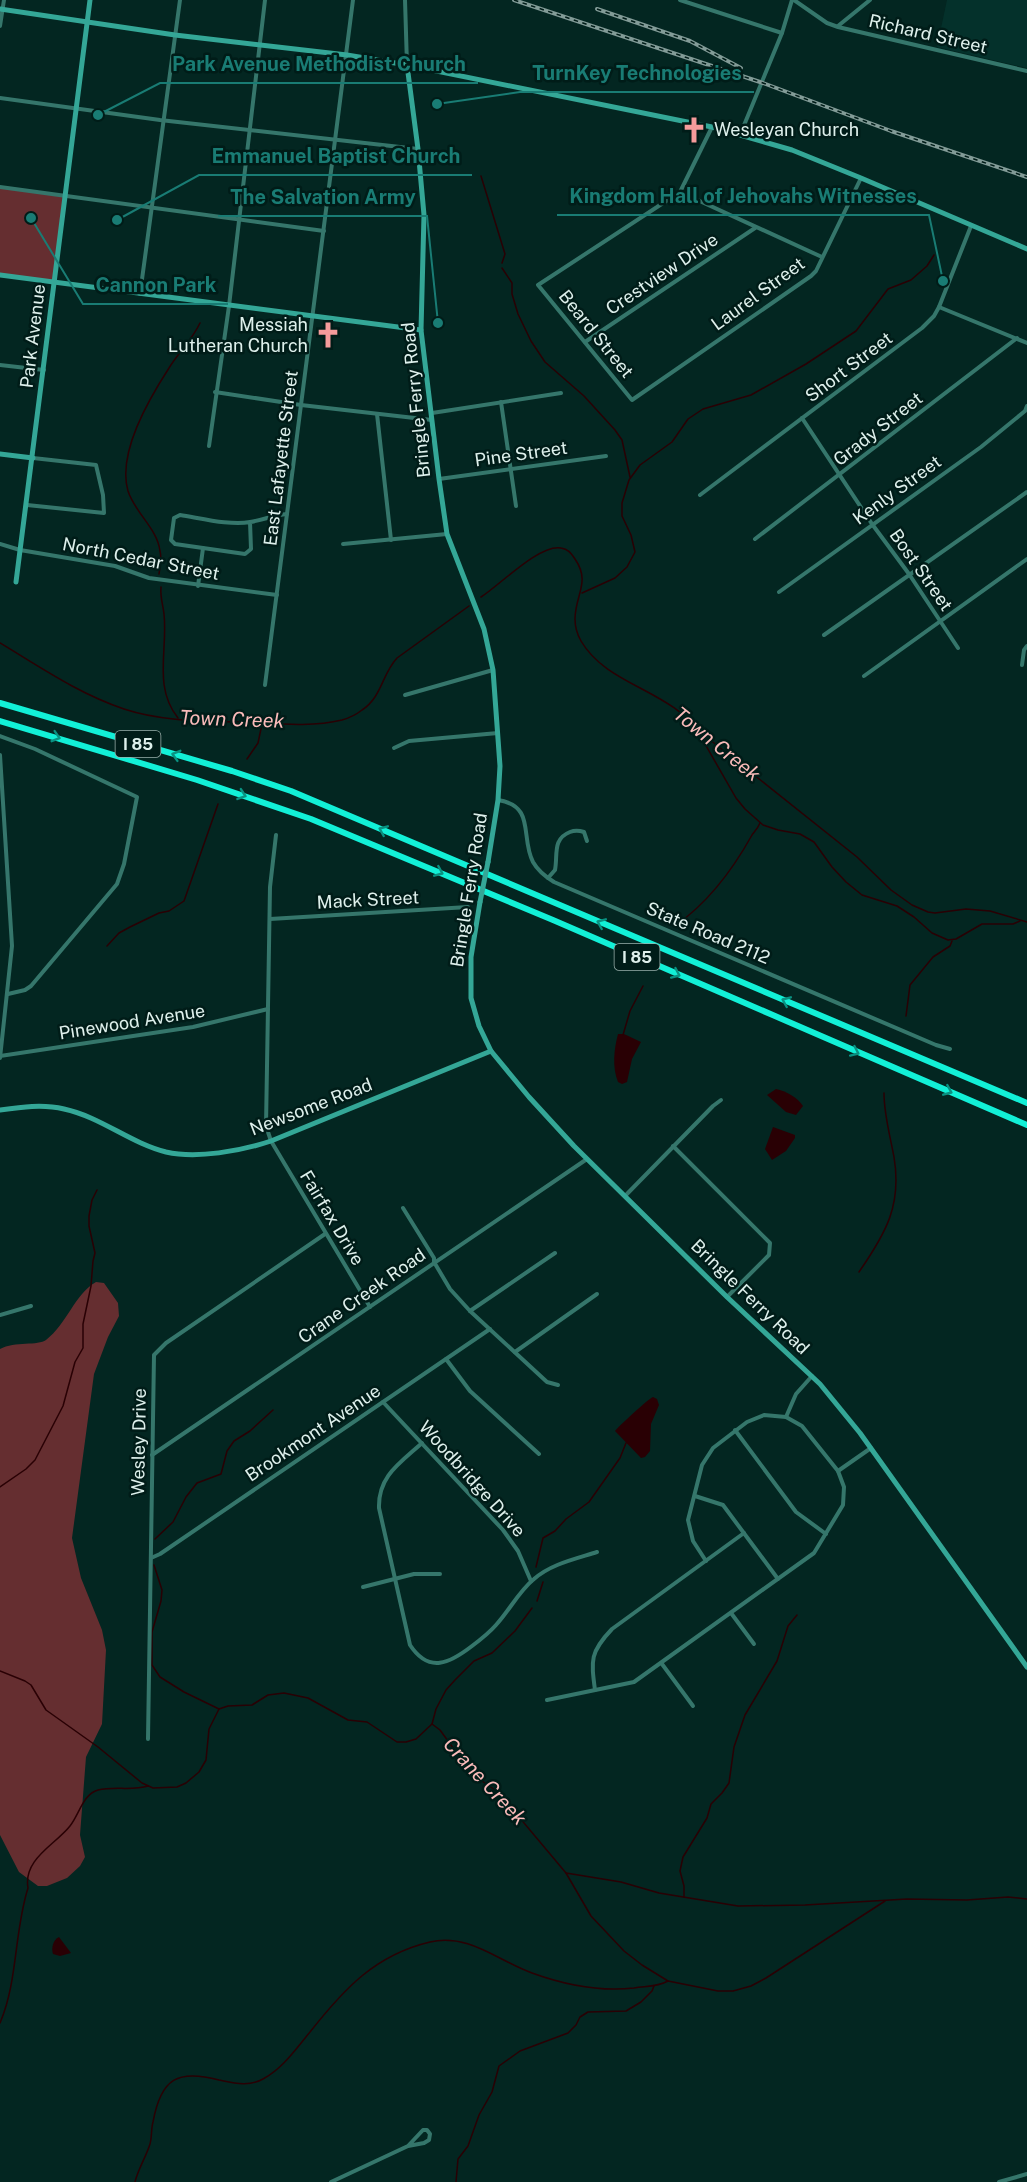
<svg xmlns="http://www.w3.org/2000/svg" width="1027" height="2182" viewBox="0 0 1027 2182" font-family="'Public Sans',sans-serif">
	<rect width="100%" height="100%" fill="#032621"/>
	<!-- built -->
	<path fill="#04312b" d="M947,0H1027V68L937,47Z"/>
	<!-- green -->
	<g fill="#652e30">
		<path d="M0,187L64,196L54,282L0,275Z"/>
		<path d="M96,1282L104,1283L118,1303L119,1316L108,1337L94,1374L72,1538L81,1578L102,1630L106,1650L102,1724L86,1757L80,1835L85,1857L80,1866L67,1878L47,1886H38L19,1872L0,1835V1349C15,1341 38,1346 46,1340C67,1324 74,1295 96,1282Z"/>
	</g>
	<!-- water -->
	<g fill="#290004">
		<path d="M618,1034H624L641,1042L632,1059L627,1082L622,1084L618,1082C612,1067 614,1049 618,1034Z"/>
		<path d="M776,1089C786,1091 797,1097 803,1106L796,1115L786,1112L767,1095Z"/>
		<path d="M773,1127L795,1135V1138L786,1151L772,1160L765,1149Z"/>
		<path d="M653,1397L657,1399L659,1405L651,1424L650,1451L645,1457L641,1458L615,1431C617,1428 649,1398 653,1397Z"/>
		<path d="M59,1937L71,1953L60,1956L53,1954C51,1948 53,1940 59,1937Z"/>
	</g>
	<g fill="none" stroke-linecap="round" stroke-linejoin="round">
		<!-- stream -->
		<g stroke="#290004" stroke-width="1.5">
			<path d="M481,176L505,254L502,263"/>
			<path d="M502,268L512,283V294L518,314L531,341L545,362L584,396L615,430L622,440L630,477"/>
			<path d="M159,574C160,566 162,558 160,551C157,528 135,513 128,491C117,453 149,399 169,368C179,352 192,340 200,323"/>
			<path d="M161,587C160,597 163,605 164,614C168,650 153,687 178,718"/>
			<path d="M582,593L615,578L627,567L635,552L631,535L622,516V503L629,480L640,465L672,442L688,419L703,409L751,395L806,364L856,331L888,289L911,280L927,266L934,255"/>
			<path d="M481,597C499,586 539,544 561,548C568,549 571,553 575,559C591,582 575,595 575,619C575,627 577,634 581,641C608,687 674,690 701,736L704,735L857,857L891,890L912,905L928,912L935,913L966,909L990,911L1027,922"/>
			<path d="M0,643C40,667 79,694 124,709C160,721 200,721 237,722C271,723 309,728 342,720C349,718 357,714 362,710C382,697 382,674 397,658L469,606"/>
			<path d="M701,737L736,798L745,809L763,825L778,830L800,834L814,842L832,867L846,882L862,895L897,906L914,917L932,933L948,940L956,939L982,924H1013L1020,921"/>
			<path d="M247,759L258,743L262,724"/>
			<path d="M676,925C709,902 732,871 752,835C755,831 758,828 760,823"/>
			<path d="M107,946L119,933L130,927L159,913L169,911L184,901L218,804"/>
			<path d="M906,1016L910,985L933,957L950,946L952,941"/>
			<path d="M623,1035L630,1011L643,986"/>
			<path d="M859,1272C886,1233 902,1205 894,1157C890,1135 884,1115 884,1093"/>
			<path d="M0,1487L26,1469L35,1460L63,1406L75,1362L83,1348V1324L91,1286L93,1261L95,1253L89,1226V1216L92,1200L97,1190"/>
			<path d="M155,1539L173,1522L186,1497L197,1483L221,1474L227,1451L234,1441L250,1431L273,1410"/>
			<path d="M154,1565L162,1590L161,1601L152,1632V1665L160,1677L184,1692L219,1709"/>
			<path d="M536,1567L543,1538L555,1531L566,1519L589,1502L620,1458L626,1443"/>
			<path d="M537,1601L543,1582"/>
			<path d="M0,1671L25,1681L31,1685L46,1710L98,1747L142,1783L153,1788L177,1787L186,1783L199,1772L206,1760L209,1729L219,1709L228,1706L252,1705L268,1695L284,1693L308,1698L348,1720L367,1722L397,1742H406L416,1739L432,1724L440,1730L467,1767L479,1779L498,1792L566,1873L621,1882L659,1893L738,1906L805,1905L907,1899L967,1900L1008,1897L1027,1899"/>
			<path d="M432,1724L436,1709L446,1690L455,1680L474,1661L492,1653L515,1631L532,1608"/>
			<path d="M566,1873L591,1916L624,1951L642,1965L668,1981L718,1991H733L751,1986L766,1978L885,1901"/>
			<path d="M684,1897V1886L680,1871L683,1857L707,1818L711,1804L722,1793L729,1783L734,1747L745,1715L777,1661L788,1626L797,1615"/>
			<path d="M0,2023C18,1981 14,1932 28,1888C23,1859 55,1845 70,1826C79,1815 83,1794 98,1790C114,1786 132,1791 148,1786"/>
			<path d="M135,2182C138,2169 146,2157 150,2144C152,2137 151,2129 153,2122C161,2078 178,2069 219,2080C234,2083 249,2087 263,2079C283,2068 295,2050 310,2032C344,1989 375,1955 430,1942C469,1933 498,1961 532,1973C565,1985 599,1992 634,1988C647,1986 657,1987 668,1981"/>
			<path d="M456,2182L458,2159L468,2146L479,2115L492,2092L499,2066L520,2051L568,2033L576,2025L580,2017L588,2012L626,2011L641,2002L652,1991L654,1986"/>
		</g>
		<!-- street -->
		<g stroke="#35766b" stroke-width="4">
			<path d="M405,0L407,65"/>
			<path d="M680,0L782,33"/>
			<path d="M794,0L827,23L838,27L1027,71"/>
			<path d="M0,26L4,0"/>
			<path d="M838,26L870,0"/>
			<path d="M0,98L160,120L418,149"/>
			<path d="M712,127L680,192L538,285L632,400L811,276L816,271L861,178"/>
			<path d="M740,135L782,33L792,0"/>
			<path d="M0,187L324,231"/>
			<path d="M680,192L822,257"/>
			<path d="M140,294L180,0"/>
			<path d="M939,307L1027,343"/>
			<path d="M585,342L755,228"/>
			<path d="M0,365L44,370"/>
			<path d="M215,392L301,405L432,420"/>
			<path d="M501,402L516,506"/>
			<path d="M432,413L561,393"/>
			<path d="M377,414L391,540"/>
			<path d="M802,418L872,524L909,574L958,648"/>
			<path d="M209,446L229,306L265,0"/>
			<path d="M439,479L606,456"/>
			<path d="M700,495L922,328L934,316L939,307L971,226"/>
			<path d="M27,505L104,513L103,495L96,465L33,458"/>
			<path d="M250,522L251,549L245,554L175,544L171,540L174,518L180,515C200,518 231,526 250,522C263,520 274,515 287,514"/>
			<path d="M755,539L1017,338"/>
			<path d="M0,544L20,550L115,566L149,578L277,595"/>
			<path d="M343,544L447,534"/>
			<path d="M198,586L203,548"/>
			<path d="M779,592L981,447L1025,411L1027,406"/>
			<path d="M824,635L1027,492"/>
			<path d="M1022,665L1024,650L1027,646"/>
			<path d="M864,676L1027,559"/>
			<path d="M265,685L353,0"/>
			<path d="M405,695L493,670"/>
			<path d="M0,736L35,749L137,797L124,864L117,884L31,986L25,990L8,994"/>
			<path d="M394,748L409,741L498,733"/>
			<path d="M0,755L12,946L0,1058"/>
			<path d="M498,800C536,806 520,837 533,862C538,871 546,877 554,882L936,1045L950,1049"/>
			<path d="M276,835L270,887L266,1126L271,1141L370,1307"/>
			<path d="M548,878L555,870C558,855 552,839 570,832C575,830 578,830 584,832L587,841"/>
			<path d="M270,919L468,907"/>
			<path d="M0,1056L193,1027L268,1009"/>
			<path d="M673,1146L770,1243L769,1255L727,1297"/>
			<path d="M625,1196L713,1106L721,1100"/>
			<path d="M403,1208L434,1258V1262L450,1289L470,1311L547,1382L558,1385"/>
			<path d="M470,1311L555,1253"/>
			<path d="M0,1315L31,1306"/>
			<path d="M515,1352L597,1294"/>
			<path d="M446,1359L470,1391L539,1454"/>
			<path d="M383,1402L503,1530L518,1551L531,1581"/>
			<path d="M786,1417L796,1394L812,1376"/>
			<path d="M735,1430L796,1512L826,1534"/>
			<path d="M422,1443C400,1463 378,1476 379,1508L410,1645C429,1674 450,1663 472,1646C480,1640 489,1633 496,1625C509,1611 519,1591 534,1579C551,1564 575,1559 597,1552"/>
			<path d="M152,1455L587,1159"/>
			<path d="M838,1471L871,1448"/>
			<path d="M695,1496L723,1505L778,1579"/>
			<path d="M151,1558L160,1554L490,1329"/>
			<path d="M363,1587L414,1574H440"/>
			<path d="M731,1613L754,1644"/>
			<path d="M662,1664L693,1706"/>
			<path d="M595,1690C591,1660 590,1652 612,1629L744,1533"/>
			<path d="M547,1700L634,1682L814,1553L843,1505L844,1487L838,1471L802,1426L786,1417L764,1415L747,1422L713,1448L702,1465L688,1520L693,1541L706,1561"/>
			<path d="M148,1739L154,1355L166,1343L325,1234"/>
			<path d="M331,2182L408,2146L424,2143L429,2140L430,2134L427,2130H423L408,2146"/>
			<path d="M999,2182L1027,2174"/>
		</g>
		<!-- secondary -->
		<g stroke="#34a797" stroke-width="5">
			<path d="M0,9L175,35L347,55L407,65L712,127L792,150L861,178L1027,249"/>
			<path d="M407,65L418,149L424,215L421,330L439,479L447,534L484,629L493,670L500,766L498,800L488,862"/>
			<path d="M0,275L421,330"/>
			<path d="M0,454L33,458"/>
			<path d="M16,582L90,0"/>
			<path d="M480,902L471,957V998L479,1026L491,1051L529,1097L574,1146L727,1297L820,1384L860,1433L1027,1667"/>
			<path d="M0,1110C21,1107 43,1104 64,1109C101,1117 130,1143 166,1152C197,1159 241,1151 271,1141L491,1051"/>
		</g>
		<!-- highway -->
		<g stroke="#12f0d7" stroke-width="6">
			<path d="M0,703L232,771L291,791L1027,1103"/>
			<path d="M0,721L197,780L311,819L553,920L1027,1125"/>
		</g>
		<!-- rail casing -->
		<g stroke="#829b97" stroke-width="4">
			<g id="rail">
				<path d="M514,0L763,83L891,131L1027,177"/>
				<path d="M597,9L690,41L741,68"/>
			</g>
		</g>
		<!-- rail -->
		<use href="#rail" stroke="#001c18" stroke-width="1.5" stroke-dasharray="4.5" stroke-linecap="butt"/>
		<!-- secondary-bridge -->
		<path stroke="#34a797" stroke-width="5" d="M480,902L488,862"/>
	</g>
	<!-- one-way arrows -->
	<defs><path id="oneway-chevron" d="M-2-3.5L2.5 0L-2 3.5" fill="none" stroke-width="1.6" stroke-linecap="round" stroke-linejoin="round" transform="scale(1.5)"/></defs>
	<g stroke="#0a9181">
		<use href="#oneway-chevron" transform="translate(56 737) rotate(17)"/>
		<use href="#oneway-chevron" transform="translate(176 755) rotate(-164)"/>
		<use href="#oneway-chevron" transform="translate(242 795) rotate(19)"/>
		<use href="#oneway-chevron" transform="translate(383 830) rotate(-157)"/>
		<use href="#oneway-chevron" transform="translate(439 872) rotate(23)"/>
		<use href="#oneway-chevron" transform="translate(601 923) rotate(-157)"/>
		<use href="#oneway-chevron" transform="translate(676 974) rotate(24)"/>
		<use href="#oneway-chevron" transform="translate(786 1001) rotate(-157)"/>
		<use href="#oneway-chevron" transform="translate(855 1052) rotate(24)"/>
		<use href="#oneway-chevron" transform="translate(948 1091) rotate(23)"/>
	</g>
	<!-- icons -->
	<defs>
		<g id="church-bare" transform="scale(2.07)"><path d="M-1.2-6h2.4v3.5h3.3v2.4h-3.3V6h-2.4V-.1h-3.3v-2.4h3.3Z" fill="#f59b9b" stroke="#001c18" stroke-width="2.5" paint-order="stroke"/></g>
	</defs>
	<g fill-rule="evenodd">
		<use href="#church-bare" x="694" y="130"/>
		<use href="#church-bare" x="328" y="335"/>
	</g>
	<g text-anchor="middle" stroke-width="5" stroke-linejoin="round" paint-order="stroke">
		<!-- shield labels -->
		<g fill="#001c18" stroke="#9bb0ac" stroke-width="1.5">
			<rect x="115.5" y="731" width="45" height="26" rx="4.5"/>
			<rect x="614.5" y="944" width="45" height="26" rx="4.5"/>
		</g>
		<g font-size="16" font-weight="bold" fill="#def0ec">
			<text x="138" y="750">I 85</text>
			<text x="637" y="963">I 85</text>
		</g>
		<!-- street labels -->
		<g font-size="18" fill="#def0ec" stroke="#001c18">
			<text transform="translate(928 34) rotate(13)" y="6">Richard Street</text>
			<text transform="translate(662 274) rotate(-34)" y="6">Crestview Drive</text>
			<text transform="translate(758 294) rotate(-36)" y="6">Laurel Street</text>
			<text transform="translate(596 334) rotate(51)" y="6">Beard Street</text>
			<text transform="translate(33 336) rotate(-83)" y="6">Park Avenue</text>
			<text transform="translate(849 367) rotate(-37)" y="6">Short Street</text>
			<text transform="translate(416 400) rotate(-96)" y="6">Bringle Ferry Road</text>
			<text transform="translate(878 429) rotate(-38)" y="6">Grady Street</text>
			<text transform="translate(521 454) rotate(-8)" y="6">Pine Street</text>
			<text transform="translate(281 458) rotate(-83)" y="6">East Lafayette Street</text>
			<text transform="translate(897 490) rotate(-36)" y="6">Kenly Street</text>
			<text transform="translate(141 559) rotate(11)" y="6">North Cedar Street</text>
			<text transform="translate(921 570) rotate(55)" y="6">Bost Street</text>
			<text transform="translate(469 890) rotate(-81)" y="6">Bringle Ferry Road</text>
			<text transform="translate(368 900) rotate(-3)" y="6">Mack Street</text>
			<text transform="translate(708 933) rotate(23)" y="6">State Road 2112</text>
			<text transform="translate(132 1022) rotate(-9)" y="6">Pinewood Avenue</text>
			<text transform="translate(311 1107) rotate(-21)" y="6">Newsome Road</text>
			<text transform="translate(332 1218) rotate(59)" y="6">Fairfax Drive</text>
			<text transform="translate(362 1296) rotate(-35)" y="6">Crane Creek Road</text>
			<text transform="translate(750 1297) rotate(44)" y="6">Bringle Ferry Road</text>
			<text transform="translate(313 1433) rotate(-34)" y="6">Brookmont Avenue</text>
			<text transform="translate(139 1442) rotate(-89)" y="6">Wesley Drive</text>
			<text transform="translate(472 1479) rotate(48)" y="6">Woodbridge Drive</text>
		</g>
		<!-- poi labels -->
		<g font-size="18" fill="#def0ec" stroke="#001c18" text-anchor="start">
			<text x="714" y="136">Wesleyan Church</text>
			<text x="308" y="331" text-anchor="end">Messiah<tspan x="308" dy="21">Lutheran Church</tspan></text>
		</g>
		<!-- water labels -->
		<g font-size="20" font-style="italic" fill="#fabbba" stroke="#001c18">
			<text transform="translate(232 719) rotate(2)" y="7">Town Creek</text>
			<text transform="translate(717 744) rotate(39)" y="7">Town Creek</text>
			<text transform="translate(485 1781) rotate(47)" y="7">Crane Creek</text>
		</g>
	</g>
	<!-- callouts -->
	<path fill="none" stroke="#197c74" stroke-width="2" d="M98 115L160 83H478M437 104L520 92H754M117 220L199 175H472M943 281L929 215H557M438 323L427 216H218M31 218L83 304H228"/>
	<g fill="#197c74" stroke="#001c18" stroke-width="2">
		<circle cx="98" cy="115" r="6"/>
		<circle cx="437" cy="104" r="6"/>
		<circle cx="117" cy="220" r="6"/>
		<circle cx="943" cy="281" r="6"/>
		<circle cx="438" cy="323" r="6"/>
		<circle cx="31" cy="218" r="6"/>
	</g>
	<g font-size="20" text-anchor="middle" font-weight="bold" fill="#197c74" stroke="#001c18" stroke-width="5" stroke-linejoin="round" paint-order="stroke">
		<text x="319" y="71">Park Avenue Methodist Church</text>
		<text x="637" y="80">TurnKey Technologies</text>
		<text x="336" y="163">Emmanuel Baptist Church</text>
		<text x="743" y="203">Kingdom Hall of Jehovahs Witnesses</text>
		<text x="323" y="204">The Salvation Army</text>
		<text x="156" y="292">Cannon Park</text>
	</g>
</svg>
